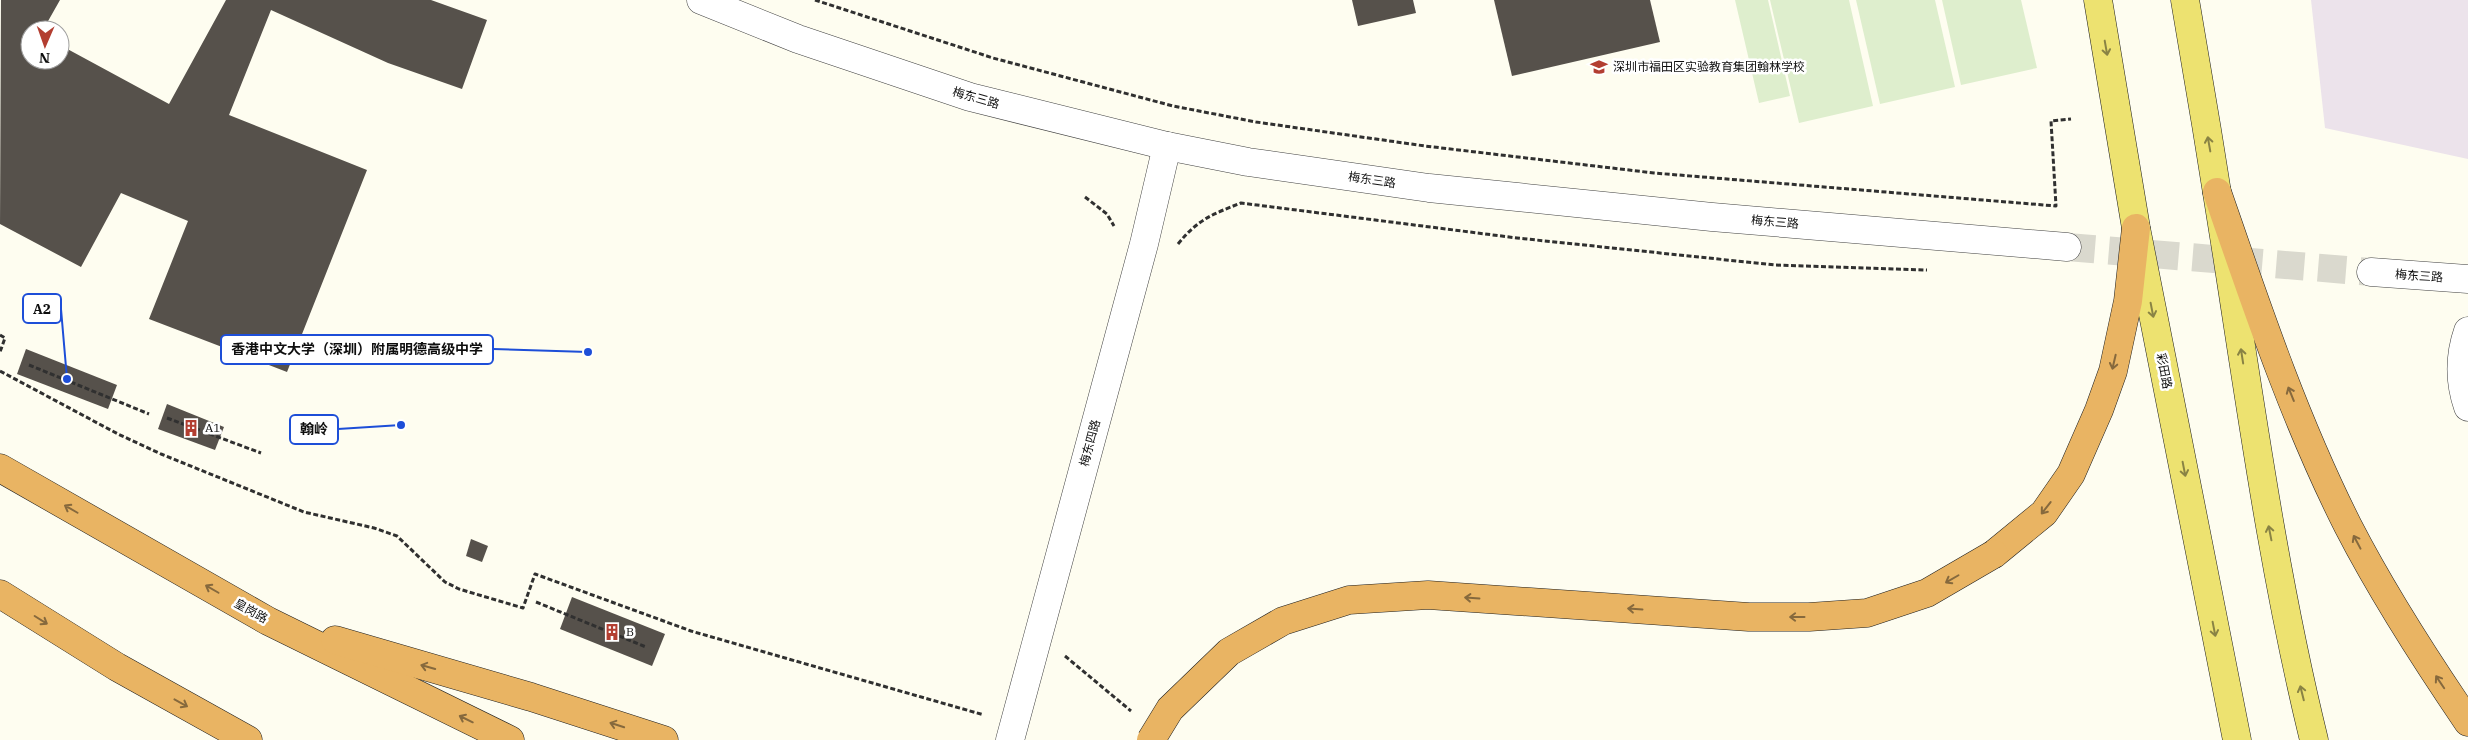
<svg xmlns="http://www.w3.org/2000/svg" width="2468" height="740" viewBox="0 0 2468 740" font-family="'IBM Plex Serif','Noto Sans SC',serif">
	<rect width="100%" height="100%" fill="#fefdf0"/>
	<!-- industrial -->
	<path fill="#ece3eb" d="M2311,0H2468V159L2325,128Z"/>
	<!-- pitch -->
	<g fill="#deeecd">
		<path d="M1735,0H1768L1790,96L1759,103Z"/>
		<path d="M1770,0H1849L1873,106L1799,123Z"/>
		<path d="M1856,0H1935L1955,87L1880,104Z"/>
		<path d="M1942,0H2021L2037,68L1961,85Z"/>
	</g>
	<!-- building -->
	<g fill="#56514b">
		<path d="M1,0H60L43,30H30V60H60V45L169,104L226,0H431L487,20L462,89L388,63L271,10L229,115L367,170L287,372L149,319L188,221L121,193L81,267L0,224Z"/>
		<path d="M1352,0H1413L1416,13L1358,26Z"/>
		<path d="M1494,0H1650L1660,42L1512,76Z"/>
		<path d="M26,349L117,385L108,409L17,374Z"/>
		<path d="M167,404L224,427L215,450L158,429Z"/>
		<path d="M471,539L488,546L482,562L466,556Z"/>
		<path d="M572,597L665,634L652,666L560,629Z"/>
	</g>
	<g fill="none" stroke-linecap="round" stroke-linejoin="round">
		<!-- minor-tunnel -->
		<path stroke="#dad9ce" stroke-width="28" stroke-dasharray="28 14" stroke-linecap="butt" d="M2067,247L2371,272"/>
		<!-- minor casing -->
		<g stroke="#414141" stroke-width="29">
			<g id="minor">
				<path d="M701,0L798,39L970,97L1167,146L1248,162L1429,188L1712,217L2067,247"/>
				<path d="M2371,272L2468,279"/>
				<path d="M2468,331C2459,357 2459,381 2468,407"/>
				<path d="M1010,740L1144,244L1167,146"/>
			</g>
		</g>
		<!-- major casing -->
		<g stroke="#1f1f1f" stroke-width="29">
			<g id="major">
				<path d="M2098,0L2136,228L2237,740"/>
				<path d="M2185,0C2202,98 2218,196 2233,294C2256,444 2278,593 2314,740"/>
			</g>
		</g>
		<!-- highway casing -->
		<g stroke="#1f1f1f" stroke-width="29">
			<g id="highway">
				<path d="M2217,192C2256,305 2294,419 2348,526C2383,594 2425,659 2468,722"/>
				<path d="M0,468L268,621L510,740"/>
				<path d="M1994,554L2044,513L2071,474L2099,410L2113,371L2128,301L2136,228"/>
				<path d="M0,594L117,667L248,740"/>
				<path d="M335,640L531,697L664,740"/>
			</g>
		</g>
		<!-- path -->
		<g stroke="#303030" stroke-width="3" stroke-dasharray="5 2.5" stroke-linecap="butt">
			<path d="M815,0L993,58L1173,106L1256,122L1425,146L1654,173L2056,206L2051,121L2071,119"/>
			<path d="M1085,197L1107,214L1114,226"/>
			<path d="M1178,244C1198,219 1213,214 1241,203L1517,238L1775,265L1927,270"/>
			<path d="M0,335L5,338L0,352"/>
			<path d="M29,365L149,414"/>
			<path d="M0,371L118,434L161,454L304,512L374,528L397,536L445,582L459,589L523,608L535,574L691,631L984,715"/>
			<path d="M167,418L261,453"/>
			<path d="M536,602L646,647"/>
			<path d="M1065,656L1131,711"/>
		</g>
		<!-- minor -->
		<use href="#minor" stroke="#fff" stroke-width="28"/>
		<!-- major -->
		<use href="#major" stroke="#ede270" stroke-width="28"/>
		<!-- highway -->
		<use href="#highway" stroke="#e9b463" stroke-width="28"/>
		<!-- highway-bridge casing -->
		<g stroke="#1f1f1f" stroke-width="29" stroke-linecap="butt">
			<path id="highway-bridge" d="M1151,740L1170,709L1229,652L1283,621L1349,600L1428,595L1749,617H1809L1867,613L1927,593L1994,554"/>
		</g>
		<!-- highway-bridge -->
		<use href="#highway-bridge" stroke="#e9b463" stroke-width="28"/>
	</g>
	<!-- one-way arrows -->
	<defs><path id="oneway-shaft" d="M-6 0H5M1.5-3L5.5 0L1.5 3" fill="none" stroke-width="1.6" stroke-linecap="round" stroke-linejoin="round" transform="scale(1.25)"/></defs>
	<g stroke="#898344">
		<use href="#oneway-shaft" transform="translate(2106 48) rotate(80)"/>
		<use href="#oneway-shaft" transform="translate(2209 144) rotate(-100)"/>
		<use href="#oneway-shaft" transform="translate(2152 310) rotate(79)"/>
		<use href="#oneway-shaft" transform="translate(2242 356) rotate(-99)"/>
		<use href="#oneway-shaft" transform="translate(2184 469) rotate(79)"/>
		<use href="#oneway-shaft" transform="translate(2270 533) rotate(-101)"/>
		<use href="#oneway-shaft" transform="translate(2214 629) rotate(79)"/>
		<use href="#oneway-shaft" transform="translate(2302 693) rotate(-104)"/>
	</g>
	<g stroke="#86693d">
		<use href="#oneway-shaft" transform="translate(2114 362) rotate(103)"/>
		<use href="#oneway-shaft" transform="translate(2291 394) rotate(-112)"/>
		<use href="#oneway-shaft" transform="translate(2046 508) rotate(128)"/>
		<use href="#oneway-shaft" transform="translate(71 509) rotate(-150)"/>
		<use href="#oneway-shaft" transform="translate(2357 542) rotate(-118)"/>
		<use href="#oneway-shaft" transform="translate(1952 579) rotate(150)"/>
		<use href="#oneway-shaft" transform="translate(212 589) rotate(-150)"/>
		<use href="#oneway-shaft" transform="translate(1472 598) rotate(-176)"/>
		<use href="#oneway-shaft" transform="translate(1635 609) rotate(-176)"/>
		<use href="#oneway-shaft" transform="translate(1797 617) rotate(-180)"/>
		<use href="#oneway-shaft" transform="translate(41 620) rotate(32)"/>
		<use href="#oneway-shaft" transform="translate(428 667) rotate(-164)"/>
		<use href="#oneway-shaft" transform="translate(2440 682) rotate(-124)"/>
		<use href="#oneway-shaft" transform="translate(181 703) rotate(29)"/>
		<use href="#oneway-shaft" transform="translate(466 719) rotate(-154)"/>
		<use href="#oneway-shaft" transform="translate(617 725) rotate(-162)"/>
	</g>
	<!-- icons -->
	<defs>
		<g id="school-bare" transform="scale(1.35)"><path d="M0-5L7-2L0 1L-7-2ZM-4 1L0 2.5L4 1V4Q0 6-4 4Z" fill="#b33e31" stroke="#fff" stroke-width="2.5" paint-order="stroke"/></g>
		<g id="building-bare" transform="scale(1.35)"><path d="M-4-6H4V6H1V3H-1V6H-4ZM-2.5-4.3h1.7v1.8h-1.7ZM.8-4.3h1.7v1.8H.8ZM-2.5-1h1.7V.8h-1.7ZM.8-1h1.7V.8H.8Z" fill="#b33e31" stroke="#fff" stroke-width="2.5" paint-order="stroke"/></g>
	</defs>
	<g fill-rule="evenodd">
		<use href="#school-bare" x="1599" y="67"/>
		<use href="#building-bare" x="191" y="428"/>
		<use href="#building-bare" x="612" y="632"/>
	</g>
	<g text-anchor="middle" stroke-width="5" stroke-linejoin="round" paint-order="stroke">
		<!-- poi labels -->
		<g font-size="12" fill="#0e0e0e" stroke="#fff" text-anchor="start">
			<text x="1613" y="71">深圳市福田区实验教育集团翰林学校</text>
			<text x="205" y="432">A1</text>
			<text x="626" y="636">B</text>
		</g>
		<!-- street labels -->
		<g font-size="12" fill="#0e0e0e" stroke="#fff">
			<text transform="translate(976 98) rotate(16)" y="4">梅东三路</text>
			<text transform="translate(1372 180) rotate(8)" y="4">梅东三路</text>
			<text transform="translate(1775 222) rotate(5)" y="4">梅东三路</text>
			<text transform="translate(2419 276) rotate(4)" y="4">梅东三路</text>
			<text transform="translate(2164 371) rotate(79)" y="4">彩田路</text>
			<text transform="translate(1090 443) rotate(-75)" y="4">梅东四路</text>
			<text transform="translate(251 611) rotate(29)" y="4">皇岗路</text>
		</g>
	</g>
	<!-- callouts -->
	<path fill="none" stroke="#1d4ed8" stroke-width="2" d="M67 379L61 309M588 352L493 349M401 425L338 429"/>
	<g fill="#1d4ed8" stroke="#fff" stroke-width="2">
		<circle cx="67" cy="379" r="5"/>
		<circle cx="588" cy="352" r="5"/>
		<circle cx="401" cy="425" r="5"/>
	</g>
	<g fill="#fff" stroke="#1d4ed8" stroke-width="2">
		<rect x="23" y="294" width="38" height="29" rx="5"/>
		<rect x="221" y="335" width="272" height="29" rx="5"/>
		<rect x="290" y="415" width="48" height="29" rx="5"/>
	</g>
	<g font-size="14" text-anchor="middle" font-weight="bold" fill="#0e0e0e">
		<text x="42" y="314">A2</text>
		<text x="357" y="354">香港中文大学（深圳）附属明德高级中学</text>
		<text x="314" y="434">翰岭</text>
	</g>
	<!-- north arrow -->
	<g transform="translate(45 45) rotate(182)"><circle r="24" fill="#ffffff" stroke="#9f9f9f"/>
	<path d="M0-4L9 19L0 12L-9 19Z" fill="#b33e31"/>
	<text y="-8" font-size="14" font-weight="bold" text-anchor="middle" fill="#0e0e0e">N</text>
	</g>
</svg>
